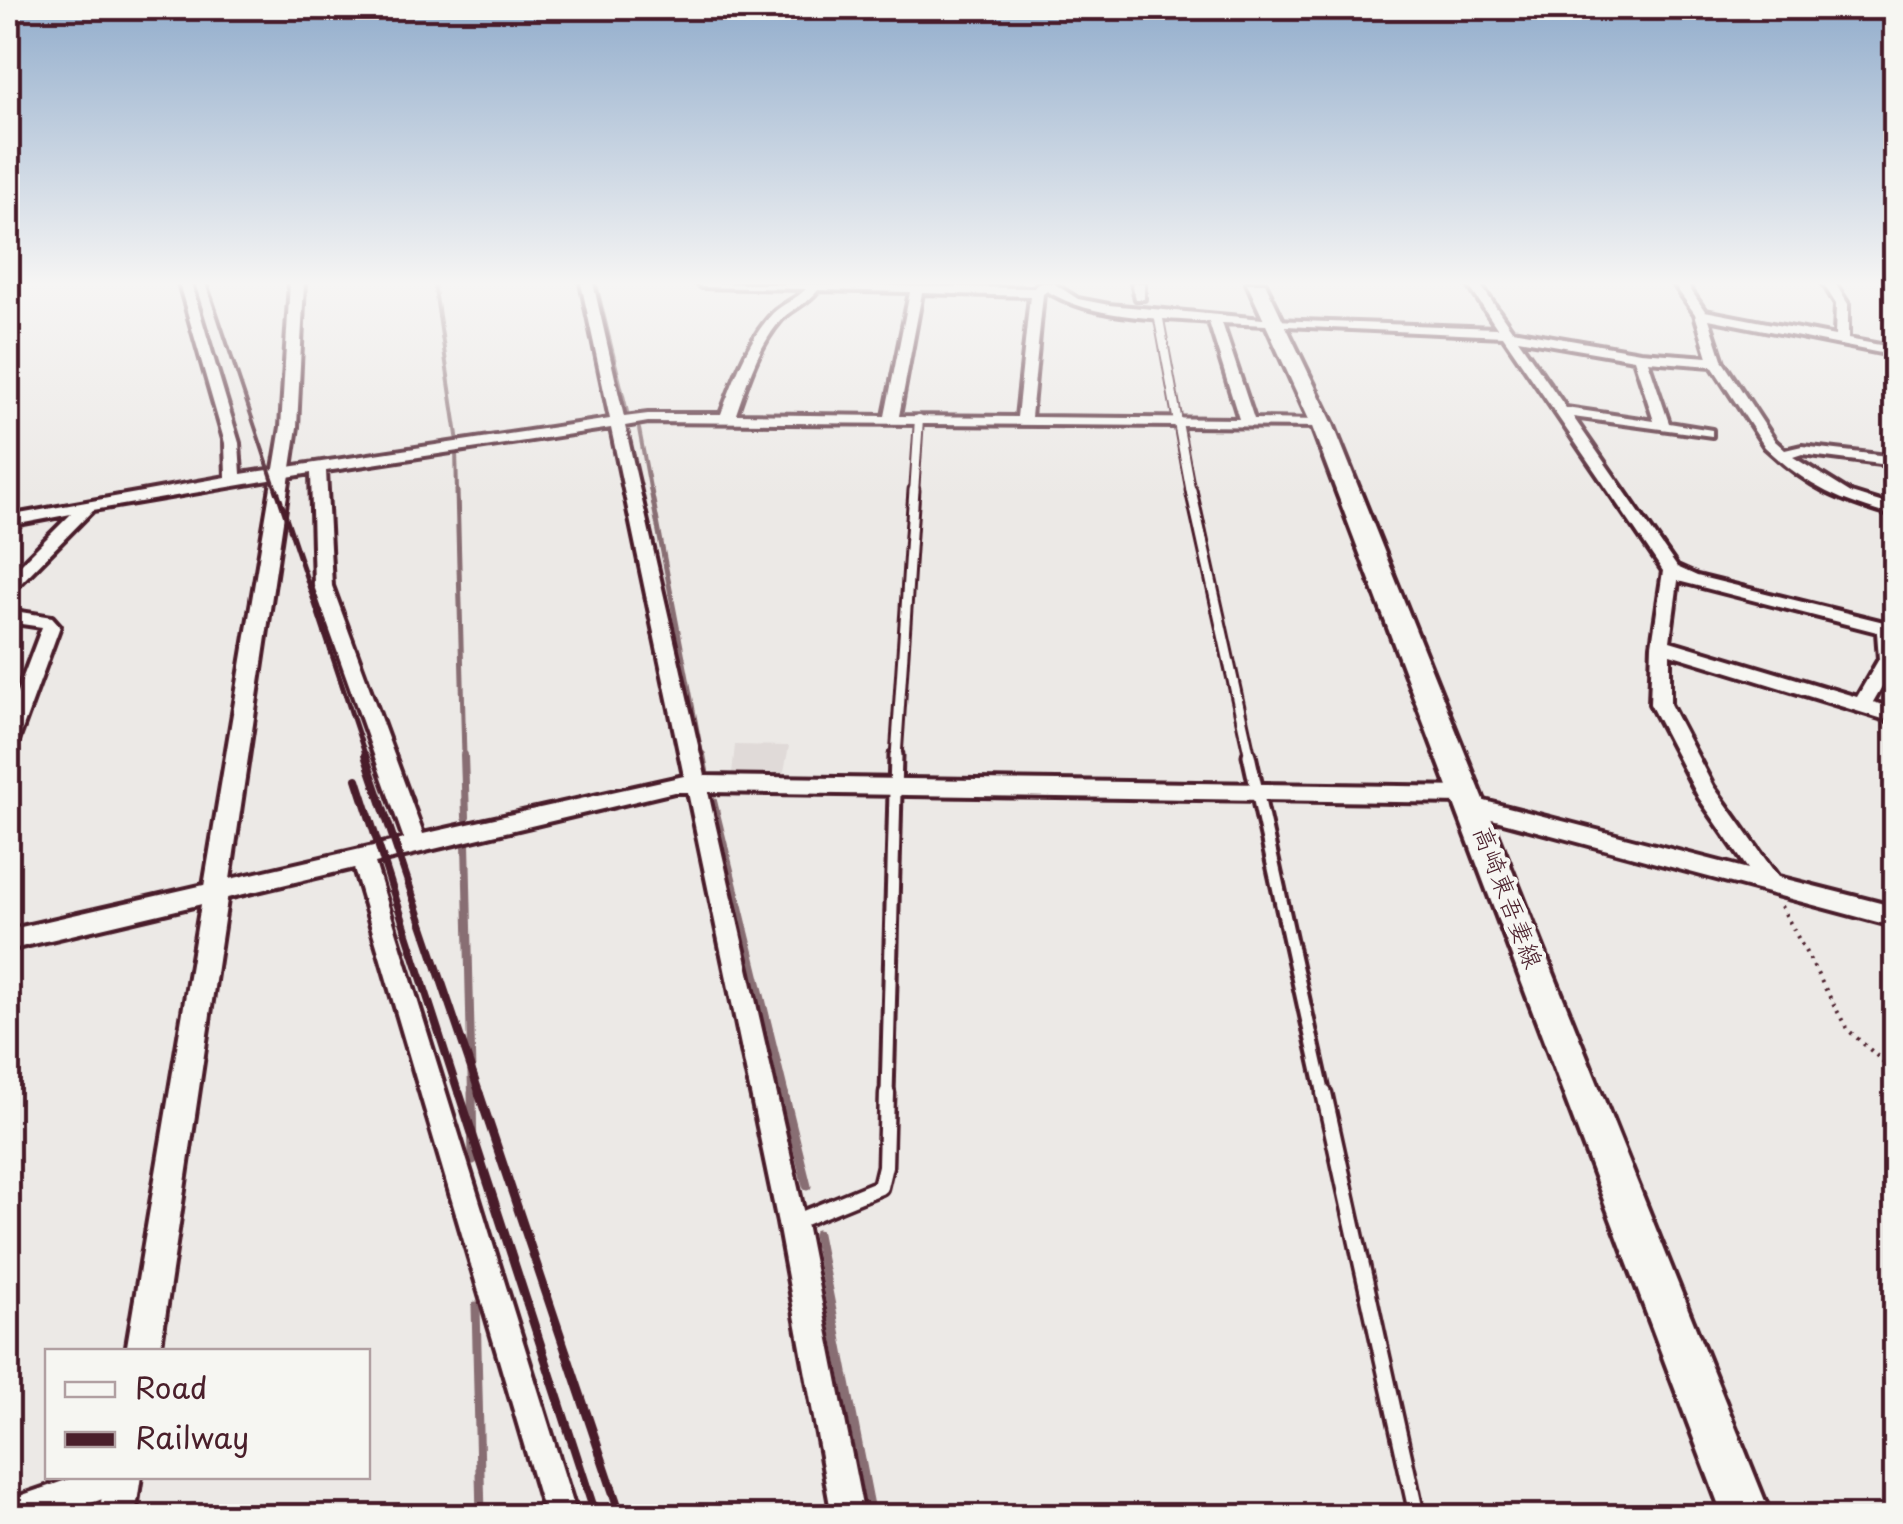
<svg xmlns="http://www.w3.org/2000/svg" width="1903" height="1524" viewBox="0 0 1903 1524" font-family="'Playpen Sans','Klee One',sans-serif">
	<rect width="100%" height="100%" fill="#ece9e6"/>
	<filter id="ink" filterUnits="userSpaceOnUse"><feTurbulence type="fractalNoise" baseFrequency=".01" numOctaves="2"/><feDisplacementMap in="SourceGraphic" scale="20" xChannelSelector="R" yChannelSelector="G"/><feConvolveMatrix kernelMatrix="1 2 1 2 8 2 1 2 1" color-interpolation-filters="sRGB"/></filter>
	<g filter="url(#ink)">
		<!-- built -->
		<path fill="#e0dad8" d="M735,745L789,746L783,776L732,774Z"/>
		<g fill="none" stroke-linecap="round" stroke-linejoin="round">
			<!-- stream-far3 -->
			<g stroke="#886e73" stroke-width="4">
				<path d="M434,283L458,442"/>
				<path d="M597,288L627,412"/>
				<path d="M639,429L651,493"/>
				<path d="M456,449L457,493"/>
			</g>
			<!-- stream-far2 -->
			<g stroke="#886e73" stroke-width="5">
				<path d="M457,490L464,757"/>
				<path d="M651,490L702,757"/>
			</g>
			<!-- stream-far1 -->
			<g stroke="#886e73" stroke-width="8">
				<path d="M464,755L466,817"/>
				<path d="M702,755L705,771"/>
				<path d="M713,801L785,1095"/>
				<path d="M466,843L472,1095"/>
			</g>
			<!-- stream -->
			<g stroke="#886e73" stroke-width="9">
				<path d="M472,1093L473,1160"/>
				<path d="M784,1093L807,1186"/>
				<path d="M817,1234L872,1516"/>
				<path d="M476,1306L481,1516"/>
			</g>
			<!-- service-far3 casing -->
			<g stroke="#4a1f2b" stroke-width="12">
				<g id="service-far3">
					<path d="M1158,314L1191,493"/>
					<path d="M914,493L919,419"/>
				</g>
			</g>
			<!-- service-far2 casing -->
			<g stroke="#4a1f2b" stroke-width="15">
				<g id="service-far2">
					<path d="M1191,490L1250,757"/>
					<path d="M896,757L914,490"/>
				</g>
			</g>
			<!-- service-far1 casing -->
			<g stroke="#4a1f2b" stroke-width="19">
				<g id="service-far1">
					<path d="M1249,755L1324,1095"/>
					<path d="M887,1095L896,755"/>
				</g>
			</g>
			<!-- service casing -->
			<g stroke="#4a1f2b" stroke-width="21">
				<g id="service">
					<path d="M1324,1093L1417,1516"/>
					<path d="M792,1223L880,1187L885,1166L887,1093"/>
				</g>
			</g>
			<!-- minor casing -->
			<g stroke="#4a1f2b" stroke-width="8">
				<g id="minor">
					<path d="M8,283H17L12,295L8,296Z"/>
					<path d="M179,283H191L239,443L241,474L610,419L581,283H593L624,417L648,414H721C734,381 747,340 773,313C783,304 796,299 806,289L702,287L696,283L1034,288L1038,283H1053L1078,299L1109,305L1274,320L1497,328L1467,283H1479L1512,330L1640,352L1708,357L1695,314L1673,283H1686L1705,311L1835,336L1836,304L1823,283H1835L1848,304V339L1896,348V356L1709,319L1723,362L1775,441L1785,450L1802,446L1896,457V466L1802,454L1793,457L1851,493L1896,507V517C1838,500 1810,489 1765,447L1712,366L1648,361L1669,423L1712,430V436L1573,417L1677,567L1697,576L1896,625V662L1873,702L1896,709V723L1670,654V704L1713,786L1778,877L1896,907V927L1473,814L1466,812L1464,803L708,792L806,1223L864,1516H832L778,1223L688,792H674L375,863L577,1516H545L354,868L8,950V930L404,839L314,586L311,473L93,510L14,590L8,591V577L71,514L8,526V516L226,477L225,443ZM818,290L910,292L885,416L736,414C747,383 758,346 781,320C792,308 808,304 818,290ZM1047,291C1094,320 1155,317 1209,322L1239,419L1031,417L1043,294ZM922,293L1030,296L1017,417L899,416ZM1222,323L1503,336L1663,571L1652,645L1650,704L1699,798L1748,869L1477,799L1476,789L1469,787L705,776L625,426L648,422L1327,427V421L1322,420L1254,419ZM1518,339L1634,359L1654,421L1566,408ZM611,428L684,776L423,834L332,586L326,471ZM1678,581L1877,632L1879,659L1857,697L1670,641Z"/>
					<path d="M1132,283H1144V299H1136Z"/>
					<path d="M8,610L52,617L60,626L18,741L8,748V717L42,627L8,622Z"/>
					<path d="M78,1476L139,1477L134,1488L54,1516H8V1500Z"/>
				</g>
			</g>
			<!-- tertiary casing -->
			<g stroke="#4a1f2b" stroke-width="8">
				<g id="tertiary">
					<path d="M290,283H304L297,427L160,1352H126L281,427Z"/>
					<path d="M105,1476H141L135,1516H99Z"/>
				</g>
			</g>
			<!-- primary casing -->
			<g stroke="#4a1f2b" stroke-width="8">
				<path id="primary" d="M1247,283H1265L1333,424L1771,1516H1723L1311,424Z"/>
			</g>
			<!-- path -->
			<path stroke="#4a1f2b" stroke-width="4" stroke-dasharray="2.5 6" stroke-linecap="butt" d="M1781,906L1847,1029L1896,1073"/>
			<!-- service-far3 -->
			<use href="#service-far3" stroke="#f6f6f2" stroke-width="8"/>
			<!-- service-far2 -->
			<use href="#service-far2" stroke="#f6f6f2" stroke-width="9"/>
			<!-- service-far1 -->
			<use href="#service-far1" stroke="#f6f6f2" stroke-width="11"/>
			<!-- service -->
			<use href="#service" stroke="#f6f6f2" stroke-width="14"/>
			<!-- minor -->
			<use href="#minor" fill="#f6f6f2" fill-rule="evenodd"/>
			<!-- tertiary -->
			<use href="#tertiary" fill="#f6f6f2" fill-rule="evenodd"/>
			<!-- primary -->
			<use href="#primary" fill="#f6f6f2" fill-rule="evenodd"/>
			<!-- rail-far3 -->
			<path stroke="#4a1f2b" stroke-width="4" d="M207,283L277,493"/>
			<!-- rail-far2 -->
			<path stroke="#4a1f2b" stroke-width="5" d="M277,490L366,757"/>
			<!-- rail-far1 -->
			<g stroke="#4a1f2b" stroke-width="8">
				<path d="M365,755L480,1095"/>
				<path d="M357,779L459,1095"/>
			</g>
			<!-- rail -->
			<g stroke="#4a1f2b" stroke-width="9">
				<path d="M459,1093L596,1516"/>
				<path d="M479,1093L621,1516"/>
			</g>
		</g>
	</g>
	<!-- sky -->
	<linearGradient id="sky" x2="0" y2="1"><stop stop-color="#92adcc"/><stop offset="0.57" stop-color="#f6f5f4"/><stop offset="1" stop-color="#f6f5f4" stop-opacity="0"/></linearGradient>
	<rect width="1903" height="497" fill="url(#sky)"/>
	<g text-anchor="middle" stroke-width="8" stroke-linejoin="round" paint-order="stroke">
		<!-- street labels -->
		<g font-size="25" fill="#4a1f2b" stroke="#f6f6f2">
			<text transform="translate(1508 897) rotate(69)" y="9">高崎東吾妻線</text>
		</g>
	</g>
	<!-- margin -->
	<rect width="1903" height="1524" fill="none" stroke="#f6f6f2" stroke-width="40"/>
	<rect x="20" y="20" width="1863" height="1484" fill="none" stroke="#4a1f2b" stroke-width="4" filter="url(#ink)"/>
	<!-- legend -->
	<rect x="45" y="1349" width="325" height="130" fill="#f6f6f2" stroke="#b1a0a2" stroke-width="2.5"/>
	<rect x="65" y="1382" width="50" height="15" fill="#f6f6f2" stroke="#b1a0a2" stroke-width="2.5"/>
	<text x="135" y="1399" font-size="30" fill="#4a1f2b">Road</text>
	<rect x="65" y="1432" width="50" height="15" fill="#4a1f2b" stroke="#b1a0a2" stroke-width="2.5"/>
	<text x="135" y="1449" font-size="30" fill="#4a1f2b">Railway</text>
</svg>
